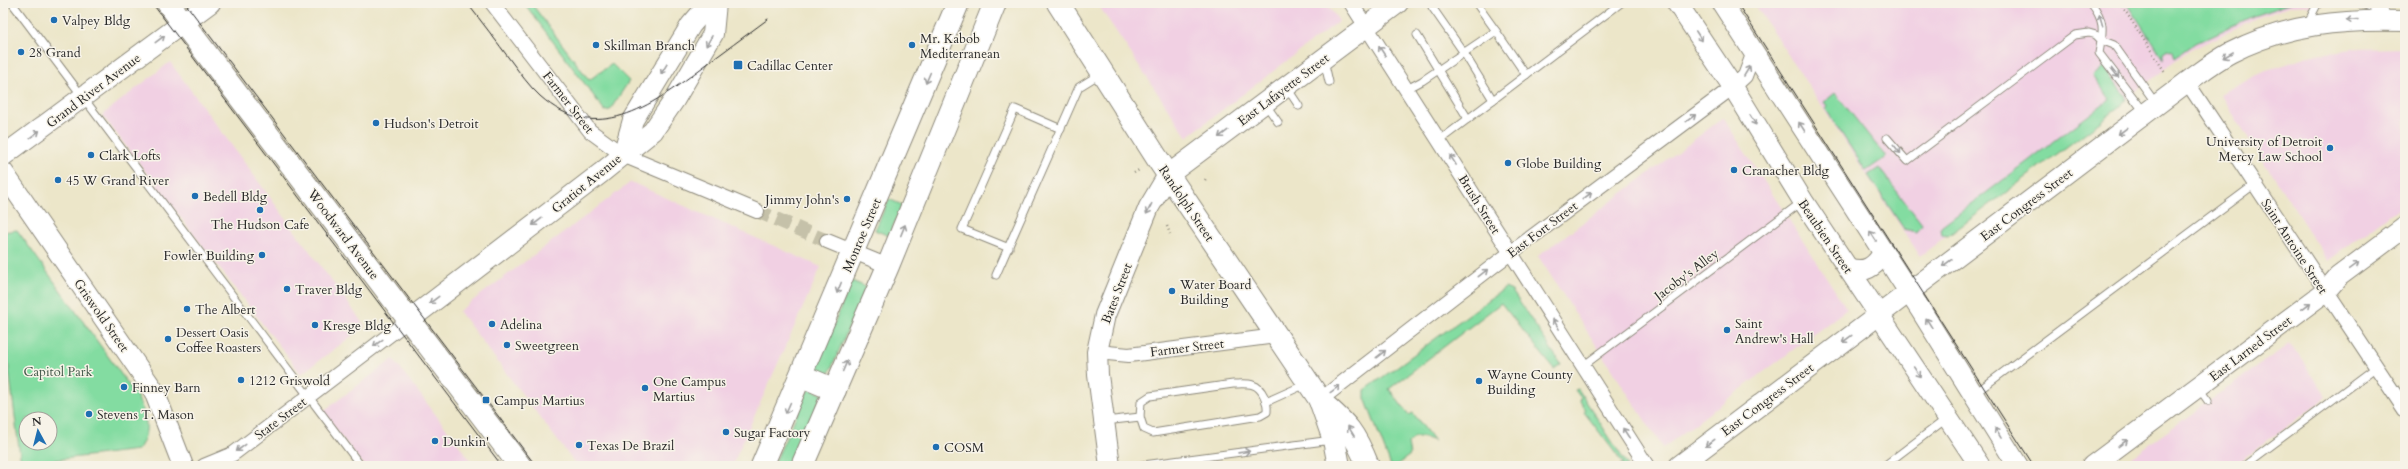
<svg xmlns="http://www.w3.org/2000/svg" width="2408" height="469" viewBox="0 0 2408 469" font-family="Cardo,serif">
	<rect width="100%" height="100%" fill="#f7f3e8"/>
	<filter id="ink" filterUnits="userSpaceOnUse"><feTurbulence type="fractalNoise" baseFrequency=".025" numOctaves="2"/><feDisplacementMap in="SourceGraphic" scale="8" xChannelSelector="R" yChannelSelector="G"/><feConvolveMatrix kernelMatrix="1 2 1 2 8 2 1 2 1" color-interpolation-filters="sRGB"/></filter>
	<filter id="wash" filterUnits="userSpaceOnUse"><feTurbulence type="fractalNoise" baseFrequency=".012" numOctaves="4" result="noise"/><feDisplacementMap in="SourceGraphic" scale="16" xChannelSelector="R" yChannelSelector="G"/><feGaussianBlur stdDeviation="0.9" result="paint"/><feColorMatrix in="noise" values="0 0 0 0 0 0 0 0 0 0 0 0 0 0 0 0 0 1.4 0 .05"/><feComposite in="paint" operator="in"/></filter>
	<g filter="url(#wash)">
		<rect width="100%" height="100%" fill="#ece6c9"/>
		<!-- built -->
		<g fill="#f1d0e3">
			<path d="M1097,3H1326L1339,21L1187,137Z"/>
			<path d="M1754,3H2368L2293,6L2256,18L2189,51L1920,256Z"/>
			<path d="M2405,48V203L2328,261L2220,94L2262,72L2314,55L2352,49Z"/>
			<path d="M170,62L365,326L301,374L102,115Z"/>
			<path d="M1723,118L1847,309L1663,448L1538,256Z"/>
			<path d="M631,182L821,267L732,466H577L459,311Z"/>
			<path d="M2290,343L2327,397L2233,466H2119Z"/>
			<path d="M393,359L475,466H364L322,412Z"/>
		</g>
		<!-- green -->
		<g fill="#83dca1" stroke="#578466" fill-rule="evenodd">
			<path d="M524,3H531L589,80L612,64L629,81L610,110L605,111Z"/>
			<path d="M2127,3H2292L2253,16L2196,43L2175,58L2173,51L2168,49L2163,52V59Z"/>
			<path d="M2104,67L2125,95L2126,99L2121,106L1948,236L1942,235L1941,227L2110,99L2093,76Z"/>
			<path d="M1835,93L1886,157L1866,171L1825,108L1827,106L1824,102Z"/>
			<path d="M1879,168L1922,224L1917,232L1904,229L1868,175Z"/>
			<path d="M889,199L902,205L889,236L875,230Z"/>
			<path d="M17,230L136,395C146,414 152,431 138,450L21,464L3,322V232ZM26,419H50V443H26Z"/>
			<path d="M852,281L866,287L829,374L827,376L816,373L815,369Z"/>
			<path d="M1505,288L1512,291L1561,364L1554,369L1501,303L1389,389L1409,415L1413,413L1434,441L1423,437H1415L1408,444L1410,455L1395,466H1391L1365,398V390Z"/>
			<path d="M809,388L822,394L792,466H773Z"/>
			<path d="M1578,389L1628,466H1619L1623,463L1584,412L1586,410L1579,400L1581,398L1575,390Z"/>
		</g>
	</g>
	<g filter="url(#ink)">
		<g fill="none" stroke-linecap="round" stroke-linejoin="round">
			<!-- street-tunnel -->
			<path stroke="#c5c1a9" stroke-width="14" stroke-dasharray="14 7" stroke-linecap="butt" d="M757,211L827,241"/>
			<!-- lane casing -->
			<g stroke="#8c887a" stroke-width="9">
				<g id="lane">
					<path d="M12,3L361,466"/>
					<path d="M1436,3L1432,7L1464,53L1493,100"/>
					<path d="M2091,3C2106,22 2103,31 2099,53L2145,113"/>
					<path d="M2359,3L2385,12"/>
					<path d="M2307,24L2318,3"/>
					<path d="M1496,31L1526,75"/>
					<path d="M1417,35L1468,119"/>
					<path d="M1324,60L1329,82"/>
					<path d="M1287,88L1299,106"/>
					<path d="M1407,89L1422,81L1496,31L1476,3"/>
					<path d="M1266,105L1278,122"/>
					<path d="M1887,138L1907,161L2075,35L2089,33L2096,35L2101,40L2114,45L2157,105"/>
					<path d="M1440,140L1621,3"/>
					<path d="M1009,248L962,229L1015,109L1061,129"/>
					<path d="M996,275L1079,87L1100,74"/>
					<path d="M1583,366L1803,201"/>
					<path d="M1233,384C1239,384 1247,383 1253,385C1263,388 1268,403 1267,412L1260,416L1153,433L1144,429L1140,417L1141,402L1150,396Z"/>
					<path d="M2198,387L2208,401"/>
					<path d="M1974,394L2255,184"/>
					<path d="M1266,402L1306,384"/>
					<path d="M1105,421L1140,417"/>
					<path d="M1136,466L1332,440"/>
					<path d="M1884,466L1946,419"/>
					<path d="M2244,466L2375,368"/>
				</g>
			</g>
			<!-- street casing -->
			<g stroke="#8c887a" stroke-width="16">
				<g id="street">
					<path d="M492,3L590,131L623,155L757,211"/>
					<path d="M1351,3L1647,466"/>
					<path d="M2187,82L2405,410"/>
					<path d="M827,241L888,266"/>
					<path d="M1097,352L1129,355L1276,336"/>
					<path d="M1320,400L1497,263L1733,87L1745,76L1754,52"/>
					<path d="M204,466L233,454L409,320"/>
				</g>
			</g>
			<!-- secondary casing -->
			<g stroke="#8c887a" stroke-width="22">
				<g id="secondary">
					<path d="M1677,3L1733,87L1803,201L1980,466"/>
					<path d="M1722,3L1920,309L2018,466"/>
					<path d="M623,155L633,120L691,25L710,3"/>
					<path d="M3,156L210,3"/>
					<path d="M3,172L154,391L183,466"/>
					<path d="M1848,268C1865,274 1875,267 1884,252"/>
					<path d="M409,320L601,173L653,131L675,99L713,34L716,3"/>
					<path d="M1110,466L1098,375L1097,352L1105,315L1149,207L1168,175L1398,3"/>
					<path d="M1679,466L2187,82C2201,72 2215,61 2230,53C2286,24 2343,19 2405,21"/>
					<path d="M2092,466L2325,292L2338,277L2405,227"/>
				</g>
			</g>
			<!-- primary casing -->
			<g stroke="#8c887a" stroke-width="24">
				<g id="primary">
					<path d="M168,3L520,466"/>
					<path d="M1058,3L1157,158L1320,400L1334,440L1339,466"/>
					<path d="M802,376L835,390"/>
					<path d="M1320,401C1347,424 1355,433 1368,466"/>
					<path d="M762,466L958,3"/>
					<path d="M802,466L888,266L995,3"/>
				</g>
			</g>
			<!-- path -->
			<g stroke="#8c887a" stroke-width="2.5" stroke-dasharray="1 3" stroke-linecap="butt">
				<path d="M2120,3L2165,72"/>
				<path d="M1134,173L1139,170"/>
				<path d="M1205,180L1207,177"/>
				<path d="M1167,226L1170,234"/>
				<path d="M1430,466L1436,462"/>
			</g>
			<!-- lane -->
			<use href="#lane" stroke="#fff" stroke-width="7"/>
			<!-- street -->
			<use href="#street" stroke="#fff" stroke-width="14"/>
			<!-- secondary -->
			<use href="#secondary" stroke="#fff" stroke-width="20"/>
			<!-- primary -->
			<use href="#primary" stroke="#fff" stroke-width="22"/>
			<!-- tram -->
			<g stroke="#2b2b2b" stroke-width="1">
				<path d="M152,3L502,466"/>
				<path d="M185,3L536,466"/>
				<path d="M467,3C482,22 497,42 511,61C520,73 529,86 540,96C596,146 651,106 699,70C722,53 745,36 768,19"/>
				<path d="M1737,3L2034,466"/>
			</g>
		</g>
		<!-- one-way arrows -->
		<defs><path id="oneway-shaft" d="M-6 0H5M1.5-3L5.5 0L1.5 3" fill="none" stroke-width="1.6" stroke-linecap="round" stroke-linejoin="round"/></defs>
		<g stroke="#a0a0a0">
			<use href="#oneway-shaft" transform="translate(2101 20) rotate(-106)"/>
			<use href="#oneway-shaft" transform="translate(2352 20) rotate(175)"/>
			<use href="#oneway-shaft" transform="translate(1699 36) rotate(57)"/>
			<use href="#oneway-shaft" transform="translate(160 39) rotate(-37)"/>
			<use href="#oneway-shaft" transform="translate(709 41) rotate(120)"/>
			<use href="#oneway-shaft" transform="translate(1382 51) rotate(-123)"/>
			<use href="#oneway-shaft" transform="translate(2228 55) rotate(150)"/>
			<use href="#oneway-shaft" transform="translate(664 69) rotate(121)"/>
			<use href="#oneway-shaft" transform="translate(1747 71) rotate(-59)"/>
			<use href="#oneway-shaft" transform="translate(2115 73) rotate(51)"/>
			<use href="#oneway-shaft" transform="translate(928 78) rotate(113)"/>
			<use href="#oneway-shaft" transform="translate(1691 118) rotate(-37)"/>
			<use href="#oneway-shaft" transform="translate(1753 120) rotate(59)"/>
			<use href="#oneway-shaft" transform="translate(1802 127) rotate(-123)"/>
			<use href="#oneway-shaft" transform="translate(2123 131) rotate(143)"/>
			<use href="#oneway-shaft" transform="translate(35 134) rotate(-37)"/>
			<use href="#oneway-shaft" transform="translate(1223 134) rotate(143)"/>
			<use href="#oneway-shaft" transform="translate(1897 149) rotate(51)"/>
			<use href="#oneway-shaft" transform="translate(1453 160) rotate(-122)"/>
			<use href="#oneway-shaft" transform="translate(1587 196) rotate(-37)"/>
			<use href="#oneway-shaft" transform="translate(1149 209) rotate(117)"/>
			<use href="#oneway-shaft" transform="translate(537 222) rotate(143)"/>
			<use href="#oneway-shaft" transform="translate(903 230) rotate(-68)"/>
			<use href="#oneway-shaft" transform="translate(1873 236) rotate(-123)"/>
			<use href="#oneway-shaft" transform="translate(1947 263) rotate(143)"/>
			<use href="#oneway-shaft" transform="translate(2354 266) rotate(-36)"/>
			<use href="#oneway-shaft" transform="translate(1483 273) rotate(-38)"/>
			<use href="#oneway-shaft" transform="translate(839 288) rotate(112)"/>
			<use href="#oneway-shaft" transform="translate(434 300) rotate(143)"/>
			<use href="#oneway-shaft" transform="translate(2306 306) rotate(-37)"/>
			<use href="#oneway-shaft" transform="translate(1929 323) rotate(-122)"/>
			<use href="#oneway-shaft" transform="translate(1556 324) rotate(-122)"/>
			<use href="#oneway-shaft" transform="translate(1847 339) rotate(143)"/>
			<use href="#oneway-shaft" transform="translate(378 343) rotate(143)"/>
			<use href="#oneway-shaft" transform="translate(1381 354) rotate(-38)"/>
			<use href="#oneway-shaft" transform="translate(845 366) rotate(-67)"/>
			<use href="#oneway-shaft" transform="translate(1917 372) rotate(56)"/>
			<use href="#oneway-shaft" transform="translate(1335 389) rotate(-36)"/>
			<use href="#oneway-shaft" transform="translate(788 408) rotate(114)"/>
			<use href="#oneway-shaft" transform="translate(1351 431) rotate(-122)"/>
			<use href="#oneway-shaft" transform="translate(1626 433) rotate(-123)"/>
			<use href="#oneway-shaft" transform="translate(1998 433) rotate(-121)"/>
			<use href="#oneway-shaft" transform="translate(1710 443) rotate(143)"/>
			<use href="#oneway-shaft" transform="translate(2123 443) rotate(-37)"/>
			<use href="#oneway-shaft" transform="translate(241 448) rotate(143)"/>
			<use href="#oneway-shaft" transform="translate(1244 452) rotate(-8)"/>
		</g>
	</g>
	<!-- markers -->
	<g fill="#1f6fb2" stroke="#f7f3e8" stroke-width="1.5">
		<circle cx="54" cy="20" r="4"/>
		<circle cx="596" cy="45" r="4"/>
		<circle cx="912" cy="45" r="4"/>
		<circle cx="21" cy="52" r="4"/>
		<rect x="733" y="60" width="10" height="10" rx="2"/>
		<circle cx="376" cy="123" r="4"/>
		<circle cx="2330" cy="148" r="4"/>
		<circle cx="91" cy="155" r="4"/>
		<circle cx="1508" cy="163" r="4"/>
		<circle cx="1734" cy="170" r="4"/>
		<circle cx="58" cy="180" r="4"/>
		<circle cx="195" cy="196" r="4"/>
		<circle cx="847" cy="199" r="4"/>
		<circle cx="260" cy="210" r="4"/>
		<circle cx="262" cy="255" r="4"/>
		<circle cx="287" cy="289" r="4"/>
		<circle cx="1172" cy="291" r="4"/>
		<circle cx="187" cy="309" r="4"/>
		<circle cx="492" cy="324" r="4"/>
		<circle cx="315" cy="325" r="4"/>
		<circle cx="1727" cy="330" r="4"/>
		<circle cx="168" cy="339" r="4"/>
		<circle cx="507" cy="345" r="4"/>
		<circle cx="241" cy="380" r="4"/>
		<circle cx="1479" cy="381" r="4"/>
		<circle cx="124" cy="387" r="4"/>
		<circle cx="645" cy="388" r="4"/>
		<rect x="482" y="396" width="8" height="8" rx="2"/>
		<circle cx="89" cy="414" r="4"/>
		<circle cx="726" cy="432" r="4"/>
		<circle cx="435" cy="441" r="4"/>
		<circle cx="579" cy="445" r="4"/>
		<circle cx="936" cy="447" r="4"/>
	</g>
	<g text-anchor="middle" stroke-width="3" stroke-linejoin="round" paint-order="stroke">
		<!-- poi labels -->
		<g font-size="13" fill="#2b2b2b" stroke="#f7f3e8" text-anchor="start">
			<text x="62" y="25">Valpey Bldg</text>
			<text x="920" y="43">Mr. Kabob<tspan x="920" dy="15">Mediterranean</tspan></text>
			<text x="604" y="50">Skillman Branch</text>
			<text x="29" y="57">28 Grand</text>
			<text x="747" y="70">Cadillac Center</text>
			<text x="384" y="128">Hudson's Detroit</text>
			<text x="2322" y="146" text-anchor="end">University of Detroit<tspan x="2322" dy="15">Mercy Law School</tspan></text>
			<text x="99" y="160">Clark Lofts</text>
			<text x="1516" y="168">Globe Building</text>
			<text x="1742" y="175">Cranacher Bldg</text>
			<text x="66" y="185">45 W Grand River</text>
			<text x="203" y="201">Bedell Bldg</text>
			<text x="839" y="204" text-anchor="end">Jimmy John's</text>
			<text x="260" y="229" text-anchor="middle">The Hudson Cafe</text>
			<text x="254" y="260" text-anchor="end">Fowler Building</text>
			<text x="1180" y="289">Water Board<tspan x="1180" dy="15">Building</tspan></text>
			<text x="295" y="294">Traver Bldg</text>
			<text x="195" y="314">The Albert</text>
			<text x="1735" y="328">Saint<tspan x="1735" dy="15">Andrew's Hall</tspan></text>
			<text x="500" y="329">Adelina</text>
			<text x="323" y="330">Kresge Bldg</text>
			<text x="176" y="337">Dessert Oasis<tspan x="176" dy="15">Coffee Roasters</tspan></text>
			<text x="515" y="350">Sweetgreen</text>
			<text x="1487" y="379">Wayne County<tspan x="1487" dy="15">Building</tspan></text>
			<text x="249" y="385">1212 Griswold</text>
			<text x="653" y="386">One Campus<tspan x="653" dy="15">Martius</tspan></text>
			<text x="132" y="392">Finney Barn</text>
			<text x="494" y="405">Campus Martius</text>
			<text x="97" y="419">Stevens T. Mason</text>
			<text x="734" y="437">Sugar Factory</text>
			<text x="443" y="446">Dunkin'</text>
			<text x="587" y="450">Texas De Brazil</text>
			<text x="944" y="452">COSM</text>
		</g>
		<!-- street labels -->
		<g font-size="13" fill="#2b2b2b" stroke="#f7f3e8">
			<text transform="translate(1283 89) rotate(-37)" y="5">East Lafayette Street</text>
			<text transform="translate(93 90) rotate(-37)" y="5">Grand River Avenue</text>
			<text transform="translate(569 102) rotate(52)" y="5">Farmer Street</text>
			<text transform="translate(586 183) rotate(-39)" y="5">Gratiot Avenue</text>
			<text transform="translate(1187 203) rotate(56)" y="5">Randolph Street</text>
			<text transform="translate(1480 204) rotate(58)" y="5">Brush Street</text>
			<text transform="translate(2026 204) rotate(-37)" y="5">East Congress Street</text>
			<text transform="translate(1542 229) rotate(-37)" y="5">East Fort Street</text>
			<text transform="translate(344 234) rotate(53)" y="5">Woodward Avenue</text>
			<text transform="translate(861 235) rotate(-67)" y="5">Monroe Street</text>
			<text transform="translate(1826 236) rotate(56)" y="5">Beaubien Street</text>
			<text transform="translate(2295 246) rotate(57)" y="5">Saint Antoine Street</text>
			<text transform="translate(1686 274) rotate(-37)" y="5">Jacoby's Alley</text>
			<text transform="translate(1116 293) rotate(-69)" y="5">Bates Street</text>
			<text transform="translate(102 315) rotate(55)" y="5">Griswold Street</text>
			<text transform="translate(1187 347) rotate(-7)" y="5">Farmer Street</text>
			<text transform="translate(2250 348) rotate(-37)" y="5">East Larned Street</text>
			<text transform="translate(1767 399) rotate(-37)" y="5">East Congress Street</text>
			<text transform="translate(280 418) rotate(-37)" y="5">State Street</text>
		</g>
		<!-- park labels -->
		<g font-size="13" fill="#415748" stroke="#f7f3e8">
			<text x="58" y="376">Capitol Park</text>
		</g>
	</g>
	<!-- margin -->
	<rect width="2408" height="469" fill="none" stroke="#f7f3e8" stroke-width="16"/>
	<!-- north arrow -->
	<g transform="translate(38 431) rotate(353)"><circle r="19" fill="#f7f3e8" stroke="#a5a39c"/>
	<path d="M0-3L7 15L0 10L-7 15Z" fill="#1f6fb2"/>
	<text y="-6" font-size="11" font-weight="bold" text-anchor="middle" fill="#2b2b2b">N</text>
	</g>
</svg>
